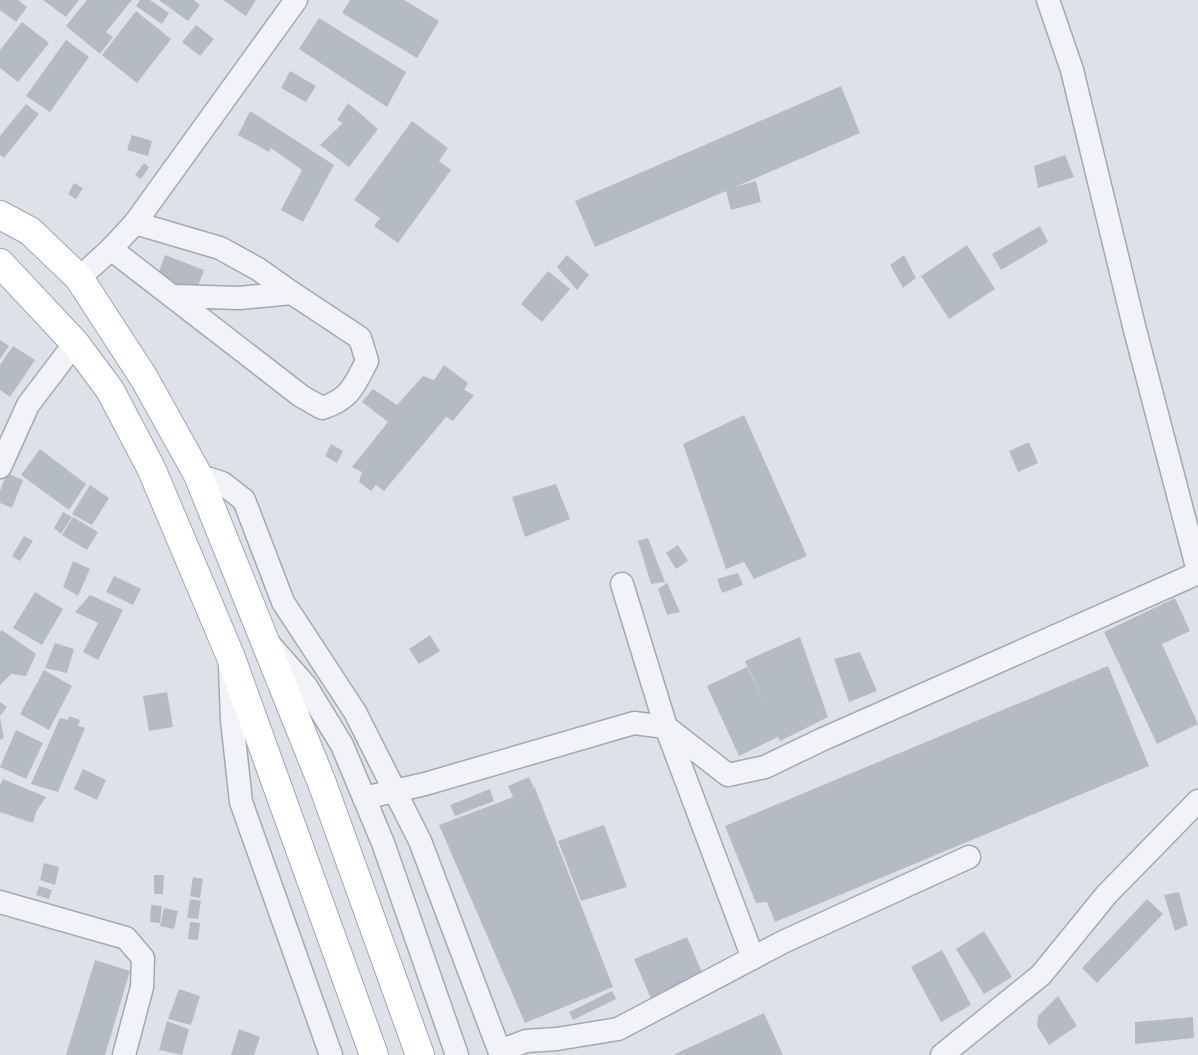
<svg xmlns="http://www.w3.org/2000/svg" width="1198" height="1055" viewBox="0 0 1198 1055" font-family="Overpass,sans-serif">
	<rect width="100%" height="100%" fill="#dee2e8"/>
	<!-- building -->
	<g fill="#b5bbc5">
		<path d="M0,0H18L27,7L16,22L0,10Z"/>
		<path d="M43,0H79L66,17Z"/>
		<path d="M87,0H132L106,32L113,37L100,54L66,26Z"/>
		<path d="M140,0H150L169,13L162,24L136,6Z"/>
		<path d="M159,0H194L200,5L188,21Z"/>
		<path d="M223,0H256L246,16Z"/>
		<path d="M350,0H404L439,21L417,58L342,13Z"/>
		<path d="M136,11L171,39L137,83L102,55Z"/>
		<path d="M319,18L406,72L387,107L299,49Z"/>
		<path d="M22,22L49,43L18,82L0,68V50Z"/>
		<path d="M196,25L214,39L200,56L182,42Z"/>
		<path d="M66,40L89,57L50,112L26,96Z"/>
		<path d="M290,71L316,86L306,102L281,88Z"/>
		<path d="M841,86L860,133L735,187L756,181L761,202L731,210L726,191L595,247L575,201Z"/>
		<path d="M348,103L378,129L349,167L320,145L343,123L337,120Z"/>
		<path d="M26,104L39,114L4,158L0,155V136Z"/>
		<path d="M250,111L334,165L303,222L281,210L302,170L271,148L269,152L238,135Z"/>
		<path d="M412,121L448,148L439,161L451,170L398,243L374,226L380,218L354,200Z"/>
		<path d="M132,135L152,141L148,156L127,150Z"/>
		<path d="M1065,155L1074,177L1038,188L1034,166Z"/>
		<path d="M144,163L149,167L141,179L135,175Z"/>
		<path d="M74,183L83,188L76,199L68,194Z"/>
		<path d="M1040,226L1048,242L1001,270L992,254Z"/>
		<path d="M967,245L995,289L949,319L921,276Z"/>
		<path d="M165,255L204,270L195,294L157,277Z"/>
		<path d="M567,255L589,275L577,290L557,267Z"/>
		<path d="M904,255L916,278L903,288L890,265Z"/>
		<path d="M548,271L570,289L542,322L521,304Z"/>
		<path d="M0,340L9,346L0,359Z"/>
		<path d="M13,346L35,360L10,397L0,390V365Z"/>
		<path d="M444,365L468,383L464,390L474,395L453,421L446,417L384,491L376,485L371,491L359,482L362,472L352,467L388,422L362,402L373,389L397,405L423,376L434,380Z"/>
		<path d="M744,415L807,556L754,579L744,562L726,569L683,444Z"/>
		<path d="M1029,442L1038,463L1018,472L1009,451Z"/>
		<path d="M331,444L343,451L337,463L325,456Z"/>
		<path d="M40,449L86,484L69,510L21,475Z"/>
		<path d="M7,473L23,480L12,508L0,503V491Z"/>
		<path d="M556,484L570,519L525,537L512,497Z"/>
		<path d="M90,485L109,498L92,525L72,514Z"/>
		<path d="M63,512L72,517L61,534L54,528Z"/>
		<path d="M73,517L98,532L87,550L62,535Z"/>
		<path d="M24,536L33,541L20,561L12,556Z"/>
		<path d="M648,538L665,582L651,584L638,541Z"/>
		<path d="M678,545L688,561L676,569L666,553Z"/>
		<path d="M73,561L90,569L78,596L63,587Z"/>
		<path d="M738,573L743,585L722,593L717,579Z"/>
		<path d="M114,576L141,589L133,605L106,592Z"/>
		<path d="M667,583L680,612L667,615L658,589Z"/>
		<path d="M35,592L63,609L42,645L13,628Z"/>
		<path d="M90,595L123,610L98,660L83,652L98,623L75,612Z"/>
		<path d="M1175,598L1190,631L1162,644L1198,724L1157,744L1104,632Z"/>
		<path d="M2,630L36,654L26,676L11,674L0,685V632Z"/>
		<path d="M430,635L440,651L419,664L409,649Z"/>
		<path d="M800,637L828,717L780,741L778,737L739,756L707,686L747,667L764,703L745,661Z"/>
		<path d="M55,643L74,649L67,673L45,668Z"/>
		<path d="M860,652L877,691L849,702L834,659Z"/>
		<path d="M1108,666L1149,766L775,922L767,902L756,903L725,826Z"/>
		<path d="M44,670L72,686L49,730L20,714Z"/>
		<path d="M167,692L173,727L149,731L143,696Z"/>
		<path d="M0,702L7,707L0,716Z"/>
		<path d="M69,716L80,720L78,726L85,728L58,792L31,784L60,718L68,720Z"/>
		<path d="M0,718L4,738L0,740Z"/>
		<path d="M16,730L43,743L26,779L0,767Z"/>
		<path d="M83,769L106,780L97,800L74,789Z"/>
		<path d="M529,777L534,788L517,795L535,788L613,987L525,1023L439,825L513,797L508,786Z"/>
		<path d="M3,779L46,797L36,812L33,823L0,812V785Z"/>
		<path d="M490,789L494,801L455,816L450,805Z"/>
		<path d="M604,825L627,887L581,901L558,841Z"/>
		<path d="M44,863L59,867L55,885L40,880Z"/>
		<path d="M154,875H164L163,894H154Z"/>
		<path d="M193,877L203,879L200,898L190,896Z"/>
		<path d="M39,886L52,890L49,899L36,895Z"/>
		<path d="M1179,892L1188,925L1175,931L1164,895Z"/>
		<path d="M190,899L201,901L198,919L187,918Z"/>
		<path d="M1147,899L1163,914L1097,983L1082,968Z"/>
		<path d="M151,905L162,906L160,923L150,922Z"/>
		<path d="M164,908L178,911L174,929L160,926Z"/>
		<path d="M190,922L200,923L198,940L188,939Z"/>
		<path d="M984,931L1012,977L984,994L956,949Z"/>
		<path d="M687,937L705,979L652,1001L634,959Z"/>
		<path d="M942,950L971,1005L941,1022L911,967Z"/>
		<path d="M95,960L130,971L105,1055H66Z"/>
		<path d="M179,989L200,996L191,1025L168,1019Z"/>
		<path d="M612,991L616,999L573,1020L569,1012Z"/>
		<path d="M1058,996L1077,1026L1049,1045L1037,1026L1038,1016Z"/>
		<path d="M764,1013L783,1055H673Z"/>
		<path d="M1193,1017L1194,1038L1135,1044V1022Z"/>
		<path d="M167,1021L189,1029L182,1055L159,1050Z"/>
		<path d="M239,1029L260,1037L254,1055H231Z"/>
	</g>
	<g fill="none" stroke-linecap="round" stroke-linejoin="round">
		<!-- minor casing -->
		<g stroke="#a3a9b2" stroke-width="25">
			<g id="minor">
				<path d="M1048,0L1072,70L1135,330L1198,571"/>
				<path d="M135,223L220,248L258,269L292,293"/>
				<path d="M111,249L301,396L322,408C350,399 354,386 367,361L360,338L292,293L239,298L175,296"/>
				<path d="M79,278L111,249L135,223L296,0"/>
				<path d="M0,467L28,405L75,343"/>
				<path d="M198,475L222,483L244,500L283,602L355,712L420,841L501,1055"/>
				<path d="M622,584L666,727L753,958"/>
				<path d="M270,645L306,686L342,745L383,843L457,1055"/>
				<path d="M230,668L232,720L241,802L331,1055"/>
				<path d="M364,798L425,784L634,723L666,727L728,775L765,767L821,740L1198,573"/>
				<path d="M0,902L126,938L143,958L142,987L124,1055"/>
				<path d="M500,1051L526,1041L557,1039L618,1029L783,942L969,857"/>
				<path d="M942,1055L1041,975L1107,894L1198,801"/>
			</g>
		</g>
		<!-- major casing -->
		<g stroke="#9da6b4" stroke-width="30">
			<g id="major">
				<path d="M0,215L30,231L79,278L144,378L198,475L322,783L420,1055"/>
				<path d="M0,263L75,343L110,390L151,468L230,655L374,1055"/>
			</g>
		</g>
		<!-- minor -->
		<use href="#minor" stroke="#f1f3f6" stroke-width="22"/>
		<!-- major -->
		<use href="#major" stroke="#fff" stroke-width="28"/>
	</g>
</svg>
